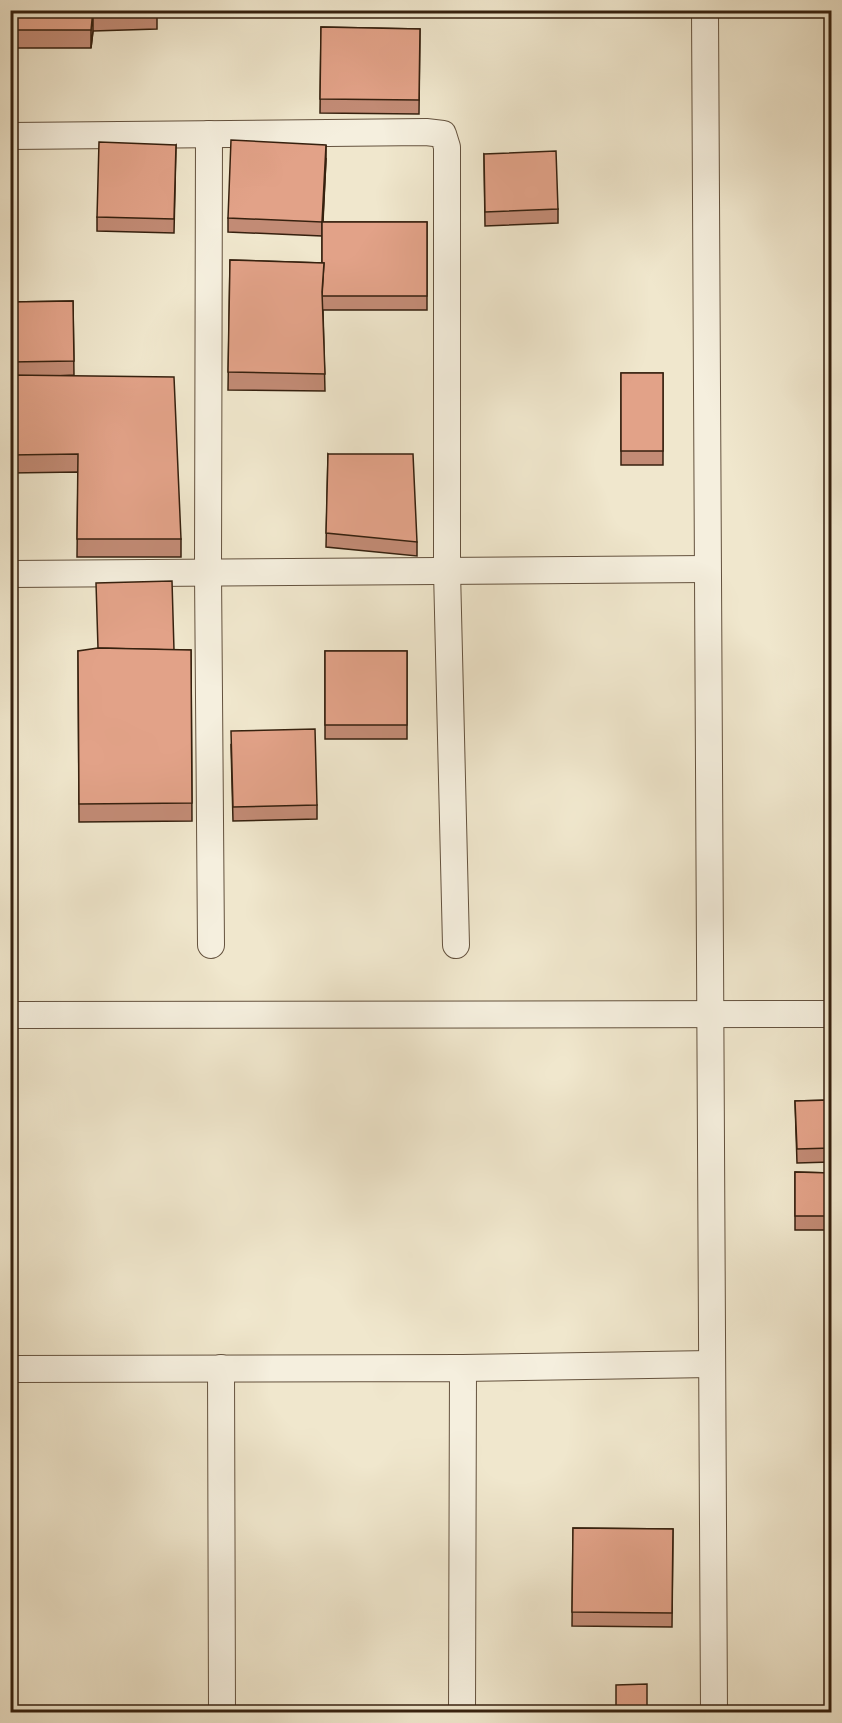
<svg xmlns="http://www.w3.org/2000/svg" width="842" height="1723" viewBox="0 0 842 1723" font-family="'Sorts Mill Goudy',serif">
	<rect width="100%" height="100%" fill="#f0e7cd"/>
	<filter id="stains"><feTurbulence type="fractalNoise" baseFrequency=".00333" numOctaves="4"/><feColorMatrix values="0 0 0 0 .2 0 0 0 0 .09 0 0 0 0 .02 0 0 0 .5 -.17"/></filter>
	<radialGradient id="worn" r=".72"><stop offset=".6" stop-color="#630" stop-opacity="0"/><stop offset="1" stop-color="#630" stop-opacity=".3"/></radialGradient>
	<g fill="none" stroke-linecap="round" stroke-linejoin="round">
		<!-- minor casing -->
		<g stroke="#64523e" stroke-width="28">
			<g id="minor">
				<path d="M705,10L714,1712"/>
				<path d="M209,134L208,572L211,945"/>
				<path d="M10,136L426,132L443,134L447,147V571L456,945"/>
				<path d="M10,574L707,569"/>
				<path d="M10,1015L832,1014"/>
				<path d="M221,1368L222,1712"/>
				<path d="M463,1368L711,1364"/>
				<path d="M10,1369L463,1368L462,1712"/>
			</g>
		</g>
		<!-- minor -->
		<use href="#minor" stroke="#f5efde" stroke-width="26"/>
	</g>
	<!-- wall -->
	<g fill="#c28b75" stroke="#36210f" stroke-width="1.5">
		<path d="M10,10H157V29L93,31L91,48H10Z"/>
		<path d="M321,27L420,29L419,114L320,113Z"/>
		<path d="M176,145L174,233L97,231V217Z"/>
		<path d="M484,154L558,209V223L485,226Z"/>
		<path d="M326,159L323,222H427V310H323L325,391L228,390L230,260L322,263V236L228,232V218Z"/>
		<path d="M73,301L74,375L57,376L181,539V557H77L78,472L10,473V302Z"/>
		<rect x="621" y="373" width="42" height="92"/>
		<path d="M328,454L417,542V556L326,547Z"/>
		<path d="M174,650H191L192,821L79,822L78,651Z"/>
		<rect x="325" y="651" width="82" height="88"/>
		<path d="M231,745L317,805V819L233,821Z"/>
		<path d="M831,1100V1162L797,1163L795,1101Z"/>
		<path d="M795,1172L831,1173V1230H795Z"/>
		<path d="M573,1528L673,1529L672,1627L572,1626Z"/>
	</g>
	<!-- shaded-wall -->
	<g fill="#9e715f" stroke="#36210f" stroke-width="1.5">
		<path d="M93,13V31L91,48V30Z"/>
		<path d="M326,145V159L322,236V222Z"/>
	</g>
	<!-- building -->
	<g fill="#e2a288" stroke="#36210f" stroke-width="1.5">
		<path d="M10,10H93L91,30H10Z"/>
		<path d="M93,10H157V15L93,17Z"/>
		<path d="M321,27L420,29L419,100L320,99Z"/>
		<path d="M231,140L326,145L322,222L228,218Z"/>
		<path d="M99,142L176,145L174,219L97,217Z"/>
		<path d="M556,151L558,209L485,212L484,154Z"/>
		<path d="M322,222H427V296H322L324,263H322Z"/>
		<path d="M230,260L324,263L322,292L325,374L228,372Z"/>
		<path d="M73,301L74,361L10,362V302Z"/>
		<rect x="621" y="373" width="42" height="78"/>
		<path d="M10,375L174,377L181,539H77L78,454L10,455Z"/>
		<path d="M328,454H413L417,542L326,533Z"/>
		<path d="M172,581L174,650L98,648L96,583Z"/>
		<path d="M98,648L191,650L192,803L79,804L78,651Z"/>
		<rect x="325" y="651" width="82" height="74"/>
		<path d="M315,729L317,805L233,807L231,731Z"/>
		<path d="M831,1100V1148L797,1149L795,1101Z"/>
		<path d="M795,1172L831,1173V1216H795Z"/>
		<path d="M573,1528L673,1529L672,1613L572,1612Z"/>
		<path d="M647,1684V1713H616V1685Z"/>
	</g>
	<!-- margin -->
	<rect width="842" height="1723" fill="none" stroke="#f0e7cd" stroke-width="36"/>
	<rect x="12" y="12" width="818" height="1699" fill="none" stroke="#36210f" stroke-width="3"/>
	<rect x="18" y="18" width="806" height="1687" fill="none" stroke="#36210f" stroke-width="1.5"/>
	<rect width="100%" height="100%" filter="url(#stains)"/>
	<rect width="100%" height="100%" fill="url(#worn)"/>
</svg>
